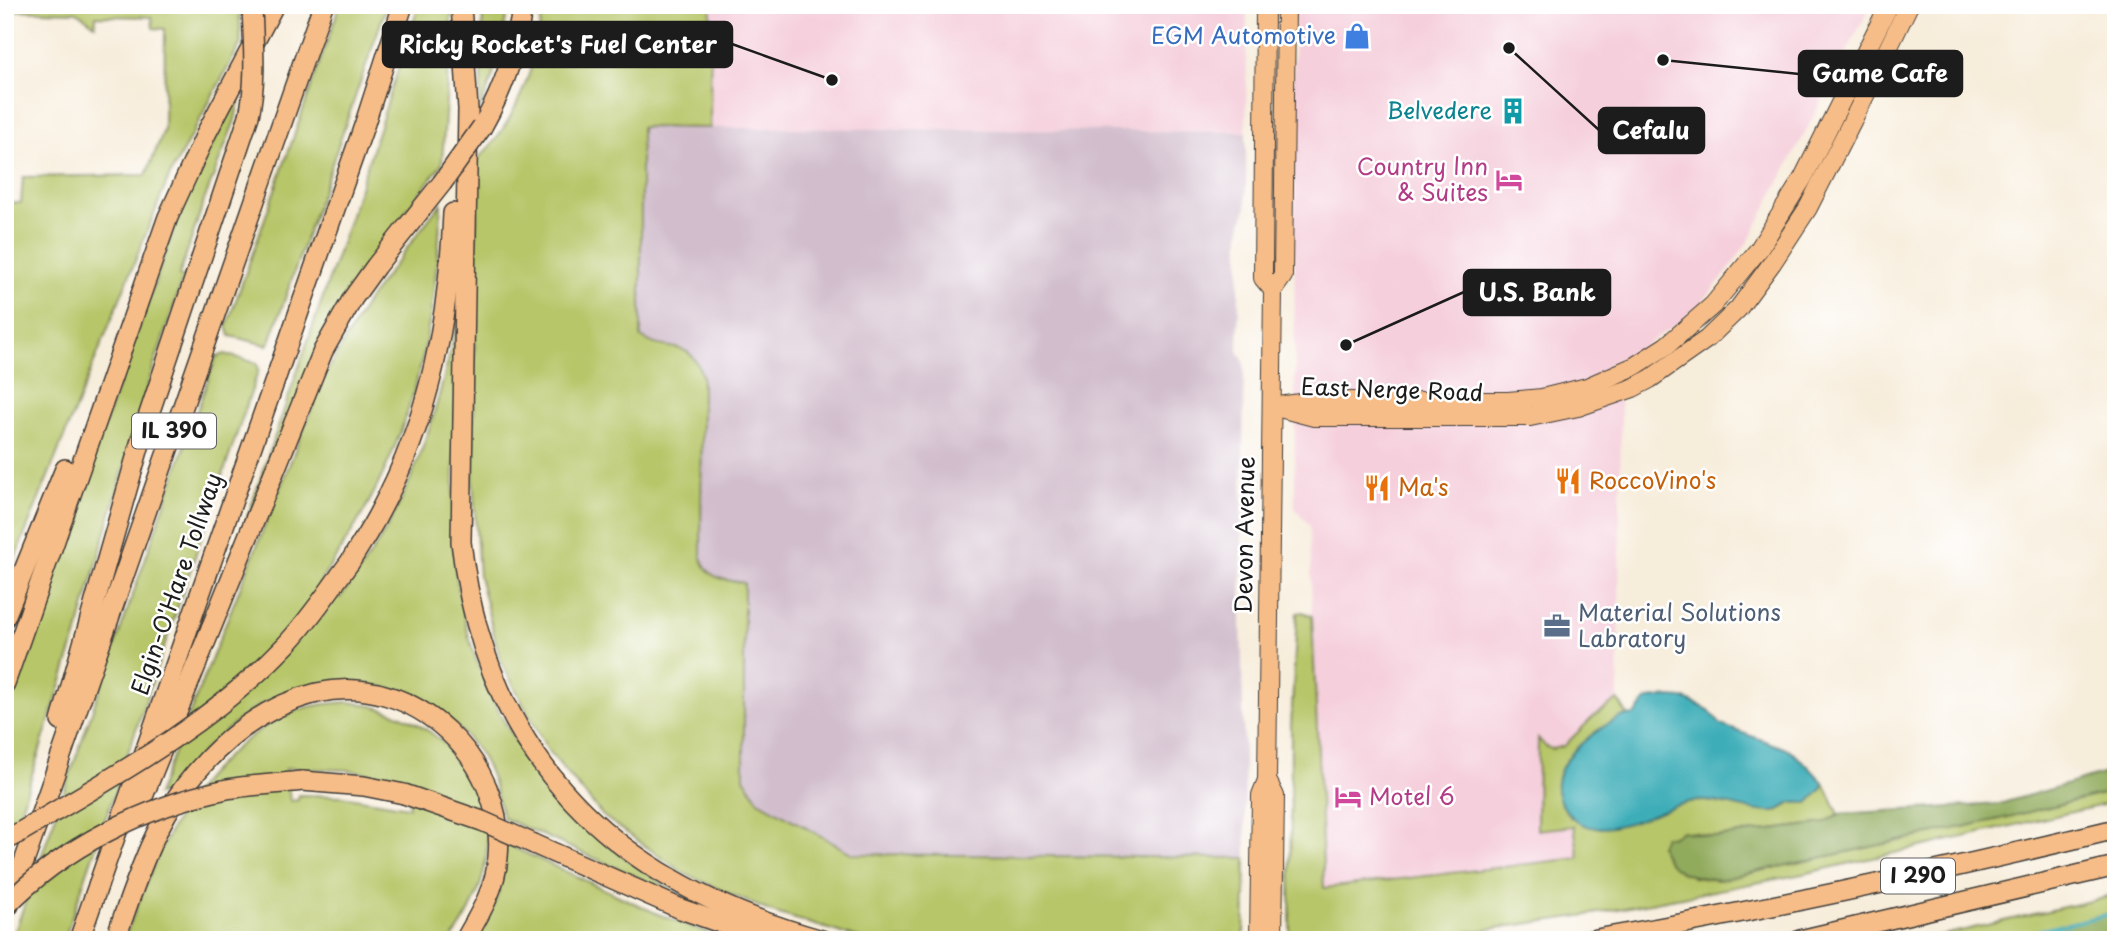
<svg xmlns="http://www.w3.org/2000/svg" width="2121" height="945" viewBox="0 0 2121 945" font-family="'Playpen Sans',sans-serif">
	<rect width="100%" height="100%" fill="#fff"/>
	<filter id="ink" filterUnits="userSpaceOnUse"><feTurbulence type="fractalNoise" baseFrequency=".0143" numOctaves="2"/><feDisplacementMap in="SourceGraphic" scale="14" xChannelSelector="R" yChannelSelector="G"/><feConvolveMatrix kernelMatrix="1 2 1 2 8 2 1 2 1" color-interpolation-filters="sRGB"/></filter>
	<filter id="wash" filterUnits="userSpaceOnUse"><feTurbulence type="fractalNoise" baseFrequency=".00686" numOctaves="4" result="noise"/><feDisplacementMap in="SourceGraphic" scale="28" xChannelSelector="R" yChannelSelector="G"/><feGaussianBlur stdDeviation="1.57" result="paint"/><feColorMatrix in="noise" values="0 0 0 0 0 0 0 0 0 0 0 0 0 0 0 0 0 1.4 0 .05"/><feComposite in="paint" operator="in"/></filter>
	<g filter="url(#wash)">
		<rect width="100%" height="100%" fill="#f7eddb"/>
		<!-- built -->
		<g fill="#f5cfdb">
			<path d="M711,5H1247L1246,132L710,128Z"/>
			<path d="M1294,5H1871L1751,237L1729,270L1700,304L1681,321L1641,348L1607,365L1621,405L1618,700L1594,716L1564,746L1552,749L1538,740L1537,830L1574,826L1579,858L1324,889L1312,616L1310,526L1295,508Z"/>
		</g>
		<!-- industrial -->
		<path fill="#d1bdcc" d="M641,127L1246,132V207L1240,232L1238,351L1244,362L1241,616L1246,858L853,854L759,801L744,778V584L717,578L705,569L701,557L702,376L698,362L680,347L650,344L641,337Z"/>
		<!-- green -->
		<g fill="#b7c669" stroke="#6a7142" stroke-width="2" fill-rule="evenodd">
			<path d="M5,5H239L241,43L169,177L5,583V203H21L23,177L146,175L164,130L165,29L153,28L152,17L96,16L95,25L77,12L5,10Z"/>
			<path d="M340,5H387L271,339L267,345L230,336L227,326Z"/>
			<path d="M419,5H452L442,164L408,208L343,302L241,535L349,221Z"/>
			<path d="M483,5H509L493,76L480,110Z"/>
			<path d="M541,5H711L710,128L641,127V337C667,356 690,334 702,376L701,557C709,581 723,579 744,583V778L759,801L853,854L1246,858L1244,940H865L769,911L683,873L603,816L547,749L501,662L479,576L473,482L477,160C484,152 493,144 499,135C524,98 541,50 541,5Z"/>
			<path d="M241,90L235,120L204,201L179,276L183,278L144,396L77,634L5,859V707L172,234L201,165Z"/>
			<path d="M441,203C437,299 423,391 381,478C364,515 341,549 319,584L340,598C357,575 374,551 388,526C423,462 442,392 457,321C456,373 455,424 454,476C454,502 451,529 454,555C468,711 556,825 690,900L503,818C497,795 492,772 479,753C426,674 317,661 243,717C223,732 203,749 188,768C182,774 178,784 172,789C168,793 162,794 157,795L326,373L368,300Z"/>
			<path d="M225,354L256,363L259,369L64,940H12L216,357Z"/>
			<path d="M1303,612L1312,616L1324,888L1579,858L1574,826L1537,830L1538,738L1546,747L1552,749L1564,746L1594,716L1618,700L1627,714L1594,733L1572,753L1563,766L1560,802L1571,818L1653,812L1689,802L1705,801L1776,812L1792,803H1808L1822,789L1824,783L1839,814L1824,823L1716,837L1693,832L1692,877L1719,880L2004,818L2116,791V802L1803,874L1587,915L1476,931L1395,940H1290L1291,726L1297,613Z"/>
			<path d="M348,702C474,716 529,838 451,940H124C140,899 155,856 178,817C203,773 256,722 305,708C319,704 334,703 348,702ZM286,768L349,770L408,780L409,807L342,796L299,795L298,800L290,801Z"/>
			<path d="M506,844L658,914L726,940H475C498,907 503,883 506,844Z"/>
			<path d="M2116,895V912L1996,940H1922Z"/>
		</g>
		<!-- forest -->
		<g fill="#91ab5d" stroke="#56643c" stroke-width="2">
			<path d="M2116,770V791L2004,818L1719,880C1690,876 1670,876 1660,845L1664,836L1671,837L1682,831L1716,837L1824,823L1839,814L1999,804Z"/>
			<path d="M2116,912V934L2091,940H1996Z"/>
		</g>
		<!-- water -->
		<path fill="#3dadb8" stroke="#2c646a" stroke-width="2" d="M1670,697L1683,698L1703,707L1709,710L1721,725L1789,750L1806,764L1824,783L1822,789L1808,803C1804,803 1797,802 1792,803C1785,805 1780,811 1773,812C1744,813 1718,796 1689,802C1659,809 1628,829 1597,828C1581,827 1571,818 1563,806C1539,770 1591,732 1619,718C1624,715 1629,716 1634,715C1639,713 1642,703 1648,699Z"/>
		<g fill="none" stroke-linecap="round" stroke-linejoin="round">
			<!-- stream -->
			<path stroke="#3dadb8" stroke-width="3.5" d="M1996,940L2116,913"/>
		</g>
	</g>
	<g filter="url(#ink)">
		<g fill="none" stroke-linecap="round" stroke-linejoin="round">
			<!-- major casing -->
			<g stroke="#3d3b39" stroke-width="20">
				<g id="major">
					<path d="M1265,5L1263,278L1273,290"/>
					<path d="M1272,406L1314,417H1530L1578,407L1633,388L1650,379L1707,339L1738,309L1772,263L1808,208L1873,80L1909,5"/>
					<path d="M1279,406L1314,401H1508L1542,398L1587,387L1635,366L1666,346L1713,305L1759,249L1803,178L1889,5"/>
					<path d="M1267,780L1275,796L1273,940"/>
					<path d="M1259,940L1261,795L1267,780L1273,290L1283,276L1286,5"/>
				</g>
			</g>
			<!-- highway casing -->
			<g stroke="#3d3b39" stroke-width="22">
				<g id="highway">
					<path d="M461,5L468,109L461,542C486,760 615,883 822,940"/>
					<path d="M482,127C507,82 514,55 523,5"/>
					<path d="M350,562C360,545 371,529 380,511C430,418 449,318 453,213"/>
					<path d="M5,617L65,469"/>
					<path d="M5,683L168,217L207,132L274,5"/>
					<path d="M61,721L145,426L249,116"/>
					<path d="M302,781L364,786L404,794"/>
					<path d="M138,809L323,351L353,298L376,266L442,183"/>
					<path d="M534,844L681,909L769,940"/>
					<path d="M9,905L323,5"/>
					<path d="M79,940L365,123L403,5"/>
					<path d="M115,940C134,888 151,830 185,786C219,742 263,706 317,693C414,671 507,761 498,857C496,887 480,914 465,940"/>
					<path d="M1591,940C1768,910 1942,871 2116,829"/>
					<path d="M1800,940L2116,866"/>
				</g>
			</g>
			<!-- major -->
			<use href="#major" stroke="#f7bd88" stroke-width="18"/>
			<!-- highway -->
			<use href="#highway" stroke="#f7bd88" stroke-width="19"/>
			<!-- highway-bridge casing -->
			<g stroke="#3d3b39" stroke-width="22" stroke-linecap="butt">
				<g id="highway-bridge">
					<path d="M249,116C257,79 253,42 252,5"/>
					<path d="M442,183L482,127"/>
					<path d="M404,794L482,821L534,844"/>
					<path d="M5,841C102,783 206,729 285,646C309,621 329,590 350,562"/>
					<path d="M5,907C62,847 146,806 227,789C251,785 277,784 302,781"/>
				</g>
			</g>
			<!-- highway-bridge -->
			<use href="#highway-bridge" stroke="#f7bd88" stroke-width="19"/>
		</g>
	</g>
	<!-- icons -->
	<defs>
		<g id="shop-bare" transform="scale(2.1)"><path d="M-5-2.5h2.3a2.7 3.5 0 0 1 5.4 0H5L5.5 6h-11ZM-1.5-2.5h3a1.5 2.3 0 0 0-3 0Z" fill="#3f7fe0" stroke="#fff" stroke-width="2.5" paint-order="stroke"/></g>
		<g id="building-bare" transform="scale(2.1)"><path d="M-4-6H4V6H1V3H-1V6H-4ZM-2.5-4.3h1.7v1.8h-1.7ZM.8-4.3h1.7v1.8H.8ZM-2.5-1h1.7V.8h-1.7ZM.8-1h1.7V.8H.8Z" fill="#0f9aa8" stroke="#fff" stroke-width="2.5" paint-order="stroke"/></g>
		<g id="hotel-bare" transform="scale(2.1)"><path d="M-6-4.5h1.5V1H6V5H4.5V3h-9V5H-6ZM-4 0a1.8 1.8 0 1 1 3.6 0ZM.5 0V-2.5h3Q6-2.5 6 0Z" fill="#d1479c" stroke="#fff" stroke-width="2.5" paint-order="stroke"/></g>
		<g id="restaurant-bare" transform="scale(2.1)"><path d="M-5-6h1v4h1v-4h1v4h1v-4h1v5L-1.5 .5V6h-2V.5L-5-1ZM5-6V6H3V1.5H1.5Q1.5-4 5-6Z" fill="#e8710a" stroke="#fff" stroke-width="2.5" paint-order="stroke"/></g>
		<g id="office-bare" transform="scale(2.1)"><path d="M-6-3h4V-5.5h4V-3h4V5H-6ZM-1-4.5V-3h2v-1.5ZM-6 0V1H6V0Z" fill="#5c6f8a" stroke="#fff" stroke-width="2.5" paint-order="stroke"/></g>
	</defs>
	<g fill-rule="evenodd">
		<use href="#shop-bare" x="1357" y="36"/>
		<use href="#building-bare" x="1513" y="111"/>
		<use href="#hotel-bare" x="1509" y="180"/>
		<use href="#restaurant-bare" x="1568" y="481"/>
		<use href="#restaurant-bare" x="1377" y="488"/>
		<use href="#office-bare" x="1557" y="626"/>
		<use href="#hotel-bare" x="1348" y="797"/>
	</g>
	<g text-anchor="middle" stroke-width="5" stroke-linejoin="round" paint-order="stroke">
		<!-- shield labels -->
		<g fill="#fff" stroke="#606060" stroke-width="2">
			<rect x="132" y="413.5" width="84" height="35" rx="5"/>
			<rect x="1881" y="858.5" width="74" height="35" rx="5"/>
		</g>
		<g font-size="21" font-weight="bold" fill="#1c1c1c">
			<text x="174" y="438">IL 390</text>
			<text x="1918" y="883">I 290</text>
		</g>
		<!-- shop labels -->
		<g font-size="23" fill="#366cbe" stroke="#fff" text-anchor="end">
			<text x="1336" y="44">EGM Automotive</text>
		</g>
		<!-- culture labels -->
		<g font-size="23" fill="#0d838f" stroke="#fff" text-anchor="end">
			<text x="1492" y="119">Belvedere</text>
		</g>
		<!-- hotel labels -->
		<g font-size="23" fill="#b23c85" stroke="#fff" text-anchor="end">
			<text x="1488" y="175">Country Inn<tspan x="1488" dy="26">&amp; Suites</tspan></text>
			<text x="1369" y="805" text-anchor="start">Motel 6</text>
		</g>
		<!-- street labels -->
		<g font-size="23" fill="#1c1c1c" stroke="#fff">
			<text transform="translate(1392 390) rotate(2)" y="8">East Nerge Road</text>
			<text transform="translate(1245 535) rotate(-89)" y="8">Devon Avenue</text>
			<text transform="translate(177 584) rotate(-71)" y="8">Elgin-O'Hare Tollway</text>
		</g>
		<!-- food labels -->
		<g font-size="23" fill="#c56008" stroke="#fff" text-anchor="start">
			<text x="1589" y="489">RoccoVino's</text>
			<text x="1398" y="496">Ma's</text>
		</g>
		<!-- service labels -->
		<g font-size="23" fill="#4e5e75" stroke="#fff" text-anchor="start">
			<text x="1578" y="621">Material Solutions<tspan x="1578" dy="26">Labratory</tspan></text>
		</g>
	</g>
	<!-- callouts -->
	<path fill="none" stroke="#1c1c1c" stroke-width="2.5" d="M832 80L732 44M1663 60L1799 74M1509 48L1599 130M1346 345L1464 292"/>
	<g fill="#1c1c1c" stroke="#fff" stroke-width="2.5">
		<circle cx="832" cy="80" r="7"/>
		<circle cx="1663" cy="60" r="7"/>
		<circle cx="1509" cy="48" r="7"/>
		<circle cx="1346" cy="345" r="7"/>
	</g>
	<g fill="#1c1c1c" stroke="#1c1c1c" stroke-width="2.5">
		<rect x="383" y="22" width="349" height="45" rx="7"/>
		<rect x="1799" y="51" width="163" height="45" rx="7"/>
		<rect x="1599" y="108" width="105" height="45" rx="7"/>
		<rect x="1464" y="270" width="146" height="45" rx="7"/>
	</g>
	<g font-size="24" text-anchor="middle" font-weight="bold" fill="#fff">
		<text x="558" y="53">Ricky Rocket's Fuel Center</text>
		<text x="1880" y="82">Game Cafe</text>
		<text x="1651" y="139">Cefalu</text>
		<text x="1537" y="301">U.S. Bank</text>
	</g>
	<!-- margin -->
	<rect width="2121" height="945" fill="none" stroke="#fff" stroke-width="28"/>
</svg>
